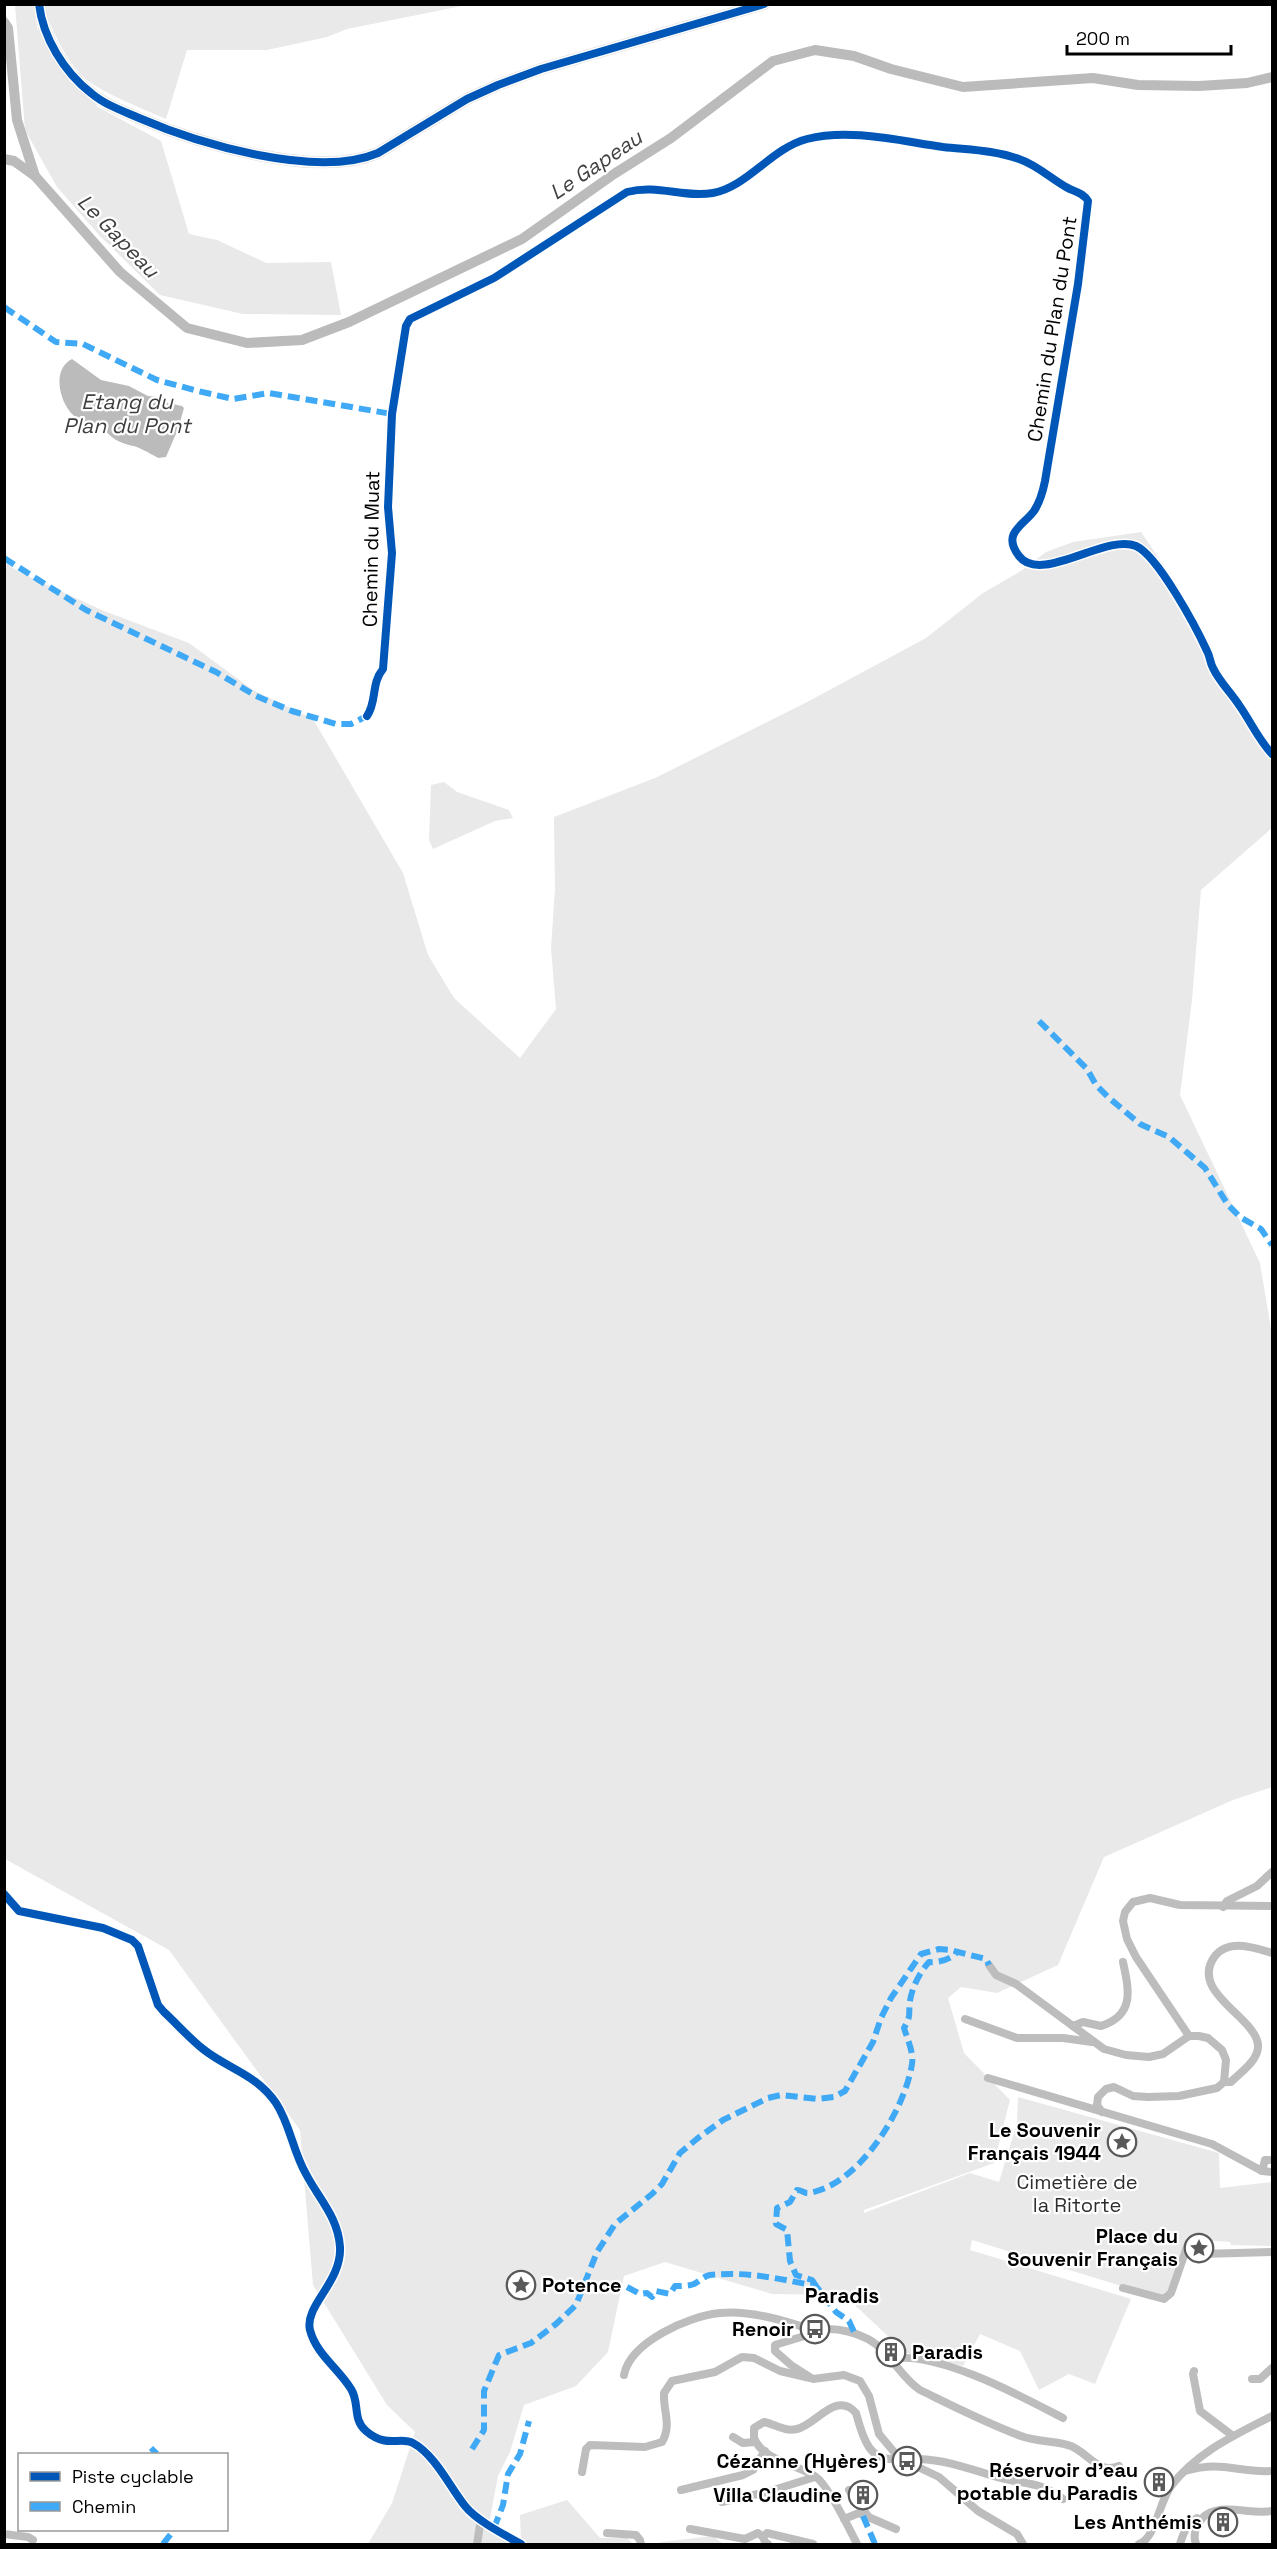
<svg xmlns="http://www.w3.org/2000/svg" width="1277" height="2549" viewBox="0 0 1277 2549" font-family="'Space Grotesk',sans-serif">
	<rect width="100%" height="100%" fill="#fff"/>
	<!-- green -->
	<g fill="#e9e9e9">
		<path d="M15,5H33L37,27L54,58L98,107L161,141L189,234L217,240L266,263L331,262L341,315L243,314L160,295L100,236L57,187L25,130Z"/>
		<path d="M43,5H467L347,29L327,37L267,50H187L166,119C144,109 96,91 80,74C62,53 52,30 43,5Z"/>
		<path d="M1141,532L1168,572L1170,590L1198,640L1208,667L1272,752V828L1201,890L1192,1000L1180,1095L1260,1263L1272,1335V1787L1233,1800L1104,1857L1058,1965L997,1993L961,1987L948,1998L964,2053L1010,2100L994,2163L864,2210V2213L970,2173L999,2182L1017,2123L1018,2097L1219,2153L1220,2188L1272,2182V2246L1231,2245L1230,2242L1188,2239L1169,2292L1163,2297H1157L972,2240L970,2250L1131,2299L1095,2384L1069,2374L1039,2390L1020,2351L980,2334L963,2366L906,2353L844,2295L772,2294L665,2262L624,2276L608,2352L576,2386L524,2405L510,2452L498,2476L488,2529L510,2544H368L392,2503L415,2432L387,2405L313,2285L300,2130L169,1950L5,1859L4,562L19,572L104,611L189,643L253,690L313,719L403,873L428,955L454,998L520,1058L556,1009L551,948L555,889L554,817L655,778L809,701L926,638L983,593L1021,571L1046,552L1073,542Z"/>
		<path d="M444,782L457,792L509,810L513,818L495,821L433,849L429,840L431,785Z"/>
		<path d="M567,2500L600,2538H627L633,2544H516L521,2540L520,2515Z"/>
		<path d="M713,2536L723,2544H656L661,2542Z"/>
	</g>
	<!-- water -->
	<path fill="#bbb" d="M72,359L101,380L129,386L148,396L158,397L168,403L182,406L184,408L178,429L166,457L158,458C153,455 137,446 133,446C119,443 110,438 102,426C91,425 80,422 72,414C59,400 52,369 72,359Z"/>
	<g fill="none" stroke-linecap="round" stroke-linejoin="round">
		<!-- river -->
		<g stroke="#bbb" stroke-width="10">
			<path d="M4,22L8,28L17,120L35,176"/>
			<path d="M4,159L14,161L35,176L120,272L187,328L247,343L302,340L349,322L522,239L614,174L671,138L773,61L815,50L854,56L891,69L963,87L1093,78L1138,85L1199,86L1247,83L1272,77"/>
		</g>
		<!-- major casing -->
		<g stroke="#dbdbdb" stroke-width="12">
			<path id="major" d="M39,4C43,38 64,72 91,93C105,105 123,111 139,118C199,144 317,179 378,153L467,99L498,85L541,69L764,4"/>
		</g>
		<!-- minor -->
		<g stroke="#bdbdbd" stroke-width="8">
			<path d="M367,716C377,702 371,683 383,669L392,553L388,507L392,414L406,326L410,319L494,278L627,192C658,184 683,198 713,193C747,187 772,148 807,139C850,128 900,141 943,147C969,150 994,150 1019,159C1037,165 1050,178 1066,187C1074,192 1083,192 1088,201L1078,284L1045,481C1043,491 1040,502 1034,511C1024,525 1001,533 1019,556C1041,585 1106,533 1136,546C1158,556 1196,627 1207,651C1210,656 1210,663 1213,668C1219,681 1231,693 1239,705C1251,722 1258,739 1272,754"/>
			<path d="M4,1894L19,1911L103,1928L132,1940L138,1946L158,2005L164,2012C177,2024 190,2039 203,2049C228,2069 256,2074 276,2103C290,2124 293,2152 306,2174C319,2199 338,2217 340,2247C342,2282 304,2306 310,2330C316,2354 339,2369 351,2389C360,2403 352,2419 366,2431C387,2449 400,2436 413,2443C435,2455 450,2487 465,2506C477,2521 505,2535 521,2544"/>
			<path d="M1223,1907L1227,1901L1257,1886L1272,1872"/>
			<path d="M989,1965L996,1975L1016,1984L1104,2049L1126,2055L1149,2057L1163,2054L1189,2036H1199L1208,2038L1222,2050L1226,2060L1224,2082L1217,2088L1179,2096L1148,2097L1133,2096L1114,2087L1106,2089L1098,2097L1097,2105L1102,2112"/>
			<path d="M965,2019L1017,2038H1063L1092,2042"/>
			<path d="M1073,2026L1083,2022L1101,2026C1135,2015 1129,1990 1123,1962"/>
			<path d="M1189,2036L1136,1957L1127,1939L1123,1921L1125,1912L1133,1902L1150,1898L1180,1905L1272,1906"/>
			<path d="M988,2078L1212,2144L1262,2171L1272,2172"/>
			<path d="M1224,2082H1231C1241,2072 1259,2060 1258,2045C1256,2017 1188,1992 1215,1956C1229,1938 1255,1948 1272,1953"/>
			<path d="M1262,2171L1265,2160H1272"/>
			<path d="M1123,2288L1164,2299L1171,2293L1188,2244L1202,2254L1272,2252"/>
			<path d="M811,2330V2334L778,2344L775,2345V2351L791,2365L813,2379L844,2375L860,2381L869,2396L879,2434L899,2458L939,2477L978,2511L1017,2534L1023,2544"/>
			<path d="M891,2359C936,2350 1023,2397 1063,2418"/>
			<path d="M1194,2371L1193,2374L1200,2411L1233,2436"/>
			<path d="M624,2375C630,2342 689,2316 720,2313C749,2310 782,2320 810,2329C815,2331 822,2329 828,2329C842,2329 856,2333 868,2339C890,2351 900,2377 920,2390C953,2406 986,2423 1021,2436C1036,2442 1058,2441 1071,2446C1088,2453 1099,2475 1119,2466"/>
			<path d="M1252,2379H1260L1272,2368"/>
			<path d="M733,2437L743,2443L755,2442"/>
			<path d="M914,2464L919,2459C947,2460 970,2469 997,2477C1024,2485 1038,2480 1063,2499"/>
			<path d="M1185,2471C1223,2460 1237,2473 1272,2471"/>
			<path d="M582,2472L586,2449L590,2445L645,2447L662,2442C672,2425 663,2411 664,2393L672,2381L715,2372L742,2357L754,2358L780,2371L810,2378"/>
			<path d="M681,2490L743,2475L753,2470L765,2451"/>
			<path d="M849,2490L868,2516"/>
			<path d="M722,2502L767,2492L815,2477"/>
			<path d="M844,2519L859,2513L896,2529"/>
			<path d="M690,2529L745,2539L758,2533L763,2537"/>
			<path d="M607,2533L636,2535L640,2540L641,2544"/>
			<path d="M4,2534L28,2537L33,2540"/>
			<path d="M477,2544L481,2519"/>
			<path d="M768,2544L765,2542L763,2537L767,2533L813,2544"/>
			<path d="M857,2544C850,2530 828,2485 816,2477C797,2464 763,2461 754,2438V2428L764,2422C775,2424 784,2432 797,2429C816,2425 836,2390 856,2413C862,2435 869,2465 899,2458"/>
			<path d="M1139,2544C1156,2538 1159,2502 1171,2486C1197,2452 1235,2435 1272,2416"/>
			<path d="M1180,2544C1183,2534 1187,2523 1197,2518L1200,2520"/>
			<path d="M1196,2544C1194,2538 1194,2532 1197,2526C1210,2497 1249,2516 1272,2511"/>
		</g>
		<!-- major -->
		<use href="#major" stroke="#bdbdbd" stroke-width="9"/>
		<!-- quiet -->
		<g stroke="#3fa9f5" stroke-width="6" stroke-dasharray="12 6" stroke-linecap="butt">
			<path d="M4,307L56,342L83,344L157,380L198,391L233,399L269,393L392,414"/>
			<path d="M4,558L86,610L216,672L256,696L292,711L336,724H351L367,716"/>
			<path d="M1039,1021L1087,1069L1096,1085L1108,1097L1140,1124L1169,1137L1205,1168L1228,1205L1240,1217L1261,1229L1272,1245"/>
			<path d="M816,2286L812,2280L796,2275L790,2261L787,2230L776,2224L777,2208L790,2202L797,2190C802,2190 805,2194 809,2193C859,2185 905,2110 912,2064C914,2053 907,2038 904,2028C912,2015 908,2014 910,2001C912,1987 920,1972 929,1962C938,1963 952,1959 957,1952"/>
			<path d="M627,2287L640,2294L647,2293L652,2297L656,2291L670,2294L675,2286C681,2286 689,2286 694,2284C700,2281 704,2276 710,2275C747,2271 780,2279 816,2286L836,2312L849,2321L855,2334"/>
			<path d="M151,2448L157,2454"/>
			<path d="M472,2449L484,2430V2391L499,2355L531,2343L556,2324L576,2305L597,2252L615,2224L652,2194L662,2184L680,2153L698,2138L723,2120L768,2098L781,2095L817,2099L834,2097L845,2091L873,2042L881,2018L891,1998L921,1954L939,1949L950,1950L986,1959L989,1965"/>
			<path d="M863,2516L875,2544"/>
			<path d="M494,2528L503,2505L508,2474L520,2454L529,2421"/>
			<path d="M163,2544L174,2530"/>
		</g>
		<!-- cycleway casing -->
		<g stroke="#fff" stroke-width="11">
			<g id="cycleway">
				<path d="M39,4C43,38 64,72 91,93C105,105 123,111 139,118C199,144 317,179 378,153L467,99L498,85L541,69L764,4"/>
				<path d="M367,716C377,702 371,683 383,669L392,553L388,507L392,414L406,326L410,319L494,278L627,192C658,184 683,198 713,193C747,187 772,148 807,139C850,128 900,141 943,147C969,150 994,150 1019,159C1037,165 1050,178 1066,187C1074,192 1083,192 1088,201L1078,284L1045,481C1043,491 1040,502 1034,511C1024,525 1001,533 1019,556C1041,585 1106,533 1136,546C1158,556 1196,627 1207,651C1210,656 1210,663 1213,668C1219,681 1231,693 1239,705C1251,722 1258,739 1272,754"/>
				<path d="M4,1894L19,1911L103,1928L132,1940L138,1946L158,2005L164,2012C177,2024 190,2039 203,2049C228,2069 256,2074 276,2103C290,2124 293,2152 306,2174C319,2199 338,2217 340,2247C342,2282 304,2306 310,2330C316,2354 339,2369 351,2389C360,2403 352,2419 366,2431C387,2449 400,2436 413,2443C435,2455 450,2487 465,2506C477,2521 505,2535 521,2544"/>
			</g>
		</g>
		<!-- cycleway -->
		<use href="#cycleway" stroke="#0057b8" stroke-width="8"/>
	</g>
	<!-- icons -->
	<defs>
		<g id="sight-ring" transform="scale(1.5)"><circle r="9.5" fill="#fff" stroke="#595959" stroke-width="1.5"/><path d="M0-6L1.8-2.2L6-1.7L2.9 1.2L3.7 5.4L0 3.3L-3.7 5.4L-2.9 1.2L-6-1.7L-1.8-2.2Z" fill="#595959"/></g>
		<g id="bus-ring" transform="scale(1.5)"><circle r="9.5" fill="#fff" stroke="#595959" stroke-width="1.5"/><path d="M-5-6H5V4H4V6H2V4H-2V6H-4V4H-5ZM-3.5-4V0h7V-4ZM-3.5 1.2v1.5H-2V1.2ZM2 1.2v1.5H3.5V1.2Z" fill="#595959"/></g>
		<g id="building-ring" transform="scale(1.5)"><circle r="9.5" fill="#fff" stroke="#595959" stroke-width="1.5"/><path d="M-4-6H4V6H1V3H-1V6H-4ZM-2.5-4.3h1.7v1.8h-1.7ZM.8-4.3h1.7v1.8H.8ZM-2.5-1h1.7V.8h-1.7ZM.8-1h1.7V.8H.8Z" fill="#595959"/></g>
	</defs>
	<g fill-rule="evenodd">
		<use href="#sight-ring" x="1122" y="2142"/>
		<use href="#sight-ring" x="1199" y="2248"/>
		<use href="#sight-ring" x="521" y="2285"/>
		<use href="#bus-ring" x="815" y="2329"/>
		<use href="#building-ring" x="891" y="2352"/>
		<use href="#bus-ring" x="907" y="2461"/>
		<use href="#building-ring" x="1159" y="2482"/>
		<use href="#building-ring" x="863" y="2495"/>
		<use href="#building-ring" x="1223" y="2522"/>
	</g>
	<g text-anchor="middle" stroke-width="4.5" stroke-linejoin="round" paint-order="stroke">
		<!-- street labels -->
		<g font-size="20" fill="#000" stroke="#fff">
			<text transform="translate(1052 329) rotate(-81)" y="7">Chemin du Plan du Pont</text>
			<text transform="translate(371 549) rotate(-89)" y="7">Chemin du Muat</text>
		</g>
		<!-- poi labels -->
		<g font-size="20" font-weight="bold" fill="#000" stroke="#fff" text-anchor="end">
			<text x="1101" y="2137">Le Souvenir<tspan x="1101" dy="23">Français 1944</tspan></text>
			<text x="1178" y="2243">Place du<tspan x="1178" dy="23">Souvenir Français</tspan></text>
			<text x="542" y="2292" text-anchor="start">Potence</text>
			<text x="794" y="2336">Renoir</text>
			<text x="912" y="2359" text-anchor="start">Paradis</text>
			<text x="886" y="2468">Cézanne (Hyères)</text>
			<text x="1138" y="2477">Réservoir d'eau<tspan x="1138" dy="23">potable du Paradis</tspan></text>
			<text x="842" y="2502">Villa Claudine</text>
			<text x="1202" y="2529">Les Anthémis</text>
		</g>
		<!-- park labels -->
		<g font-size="20" fill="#2e2e2e" stroke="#fff">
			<text x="1077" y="2189">Cimetière de<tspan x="1077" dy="23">la Ritorte</tspan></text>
		</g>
		<!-- water labels -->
		<g font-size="21" font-style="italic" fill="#3f3f3f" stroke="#fff">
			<text transform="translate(596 165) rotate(-34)" y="7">Le Gapeau</text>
			<text transform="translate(118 236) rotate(46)" y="7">Le Gapeau</text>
			<text x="127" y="409">Etang du<tspan x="127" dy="24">Plan du Pont</tspan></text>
		</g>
		<!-- neighbourhood labels -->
		<g font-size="21" font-weight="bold" fill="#000" stroke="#fff">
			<text x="842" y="2303">Paradis</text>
		</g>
	</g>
	<!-- border -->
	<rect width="1277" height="2549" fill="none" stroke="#000000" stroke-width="12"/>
	<!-- legend -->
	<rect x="18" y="2453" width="210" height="78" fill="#ffffff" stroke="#999999" stroke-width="1.5"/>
	<rect x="30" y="2472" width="30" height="9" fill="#0057b8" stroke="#999999" stroke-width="1.5"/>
	<text x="72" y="2483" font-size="18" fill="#000000">Piste cyclable</text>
	<rect x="30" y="2502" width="30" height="9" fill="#3fa9f5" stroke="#999999" stroke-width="1.5"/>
	<text x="72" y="2513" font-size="18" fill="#000000">Chemin</text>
	<!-- scale -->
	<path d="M1067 45v9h164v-9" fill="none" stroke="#000000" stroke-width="3"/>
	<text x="1076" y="45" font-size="18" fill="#000000" stroke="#ffffff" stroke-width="4.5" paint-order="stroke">200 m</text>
</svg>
